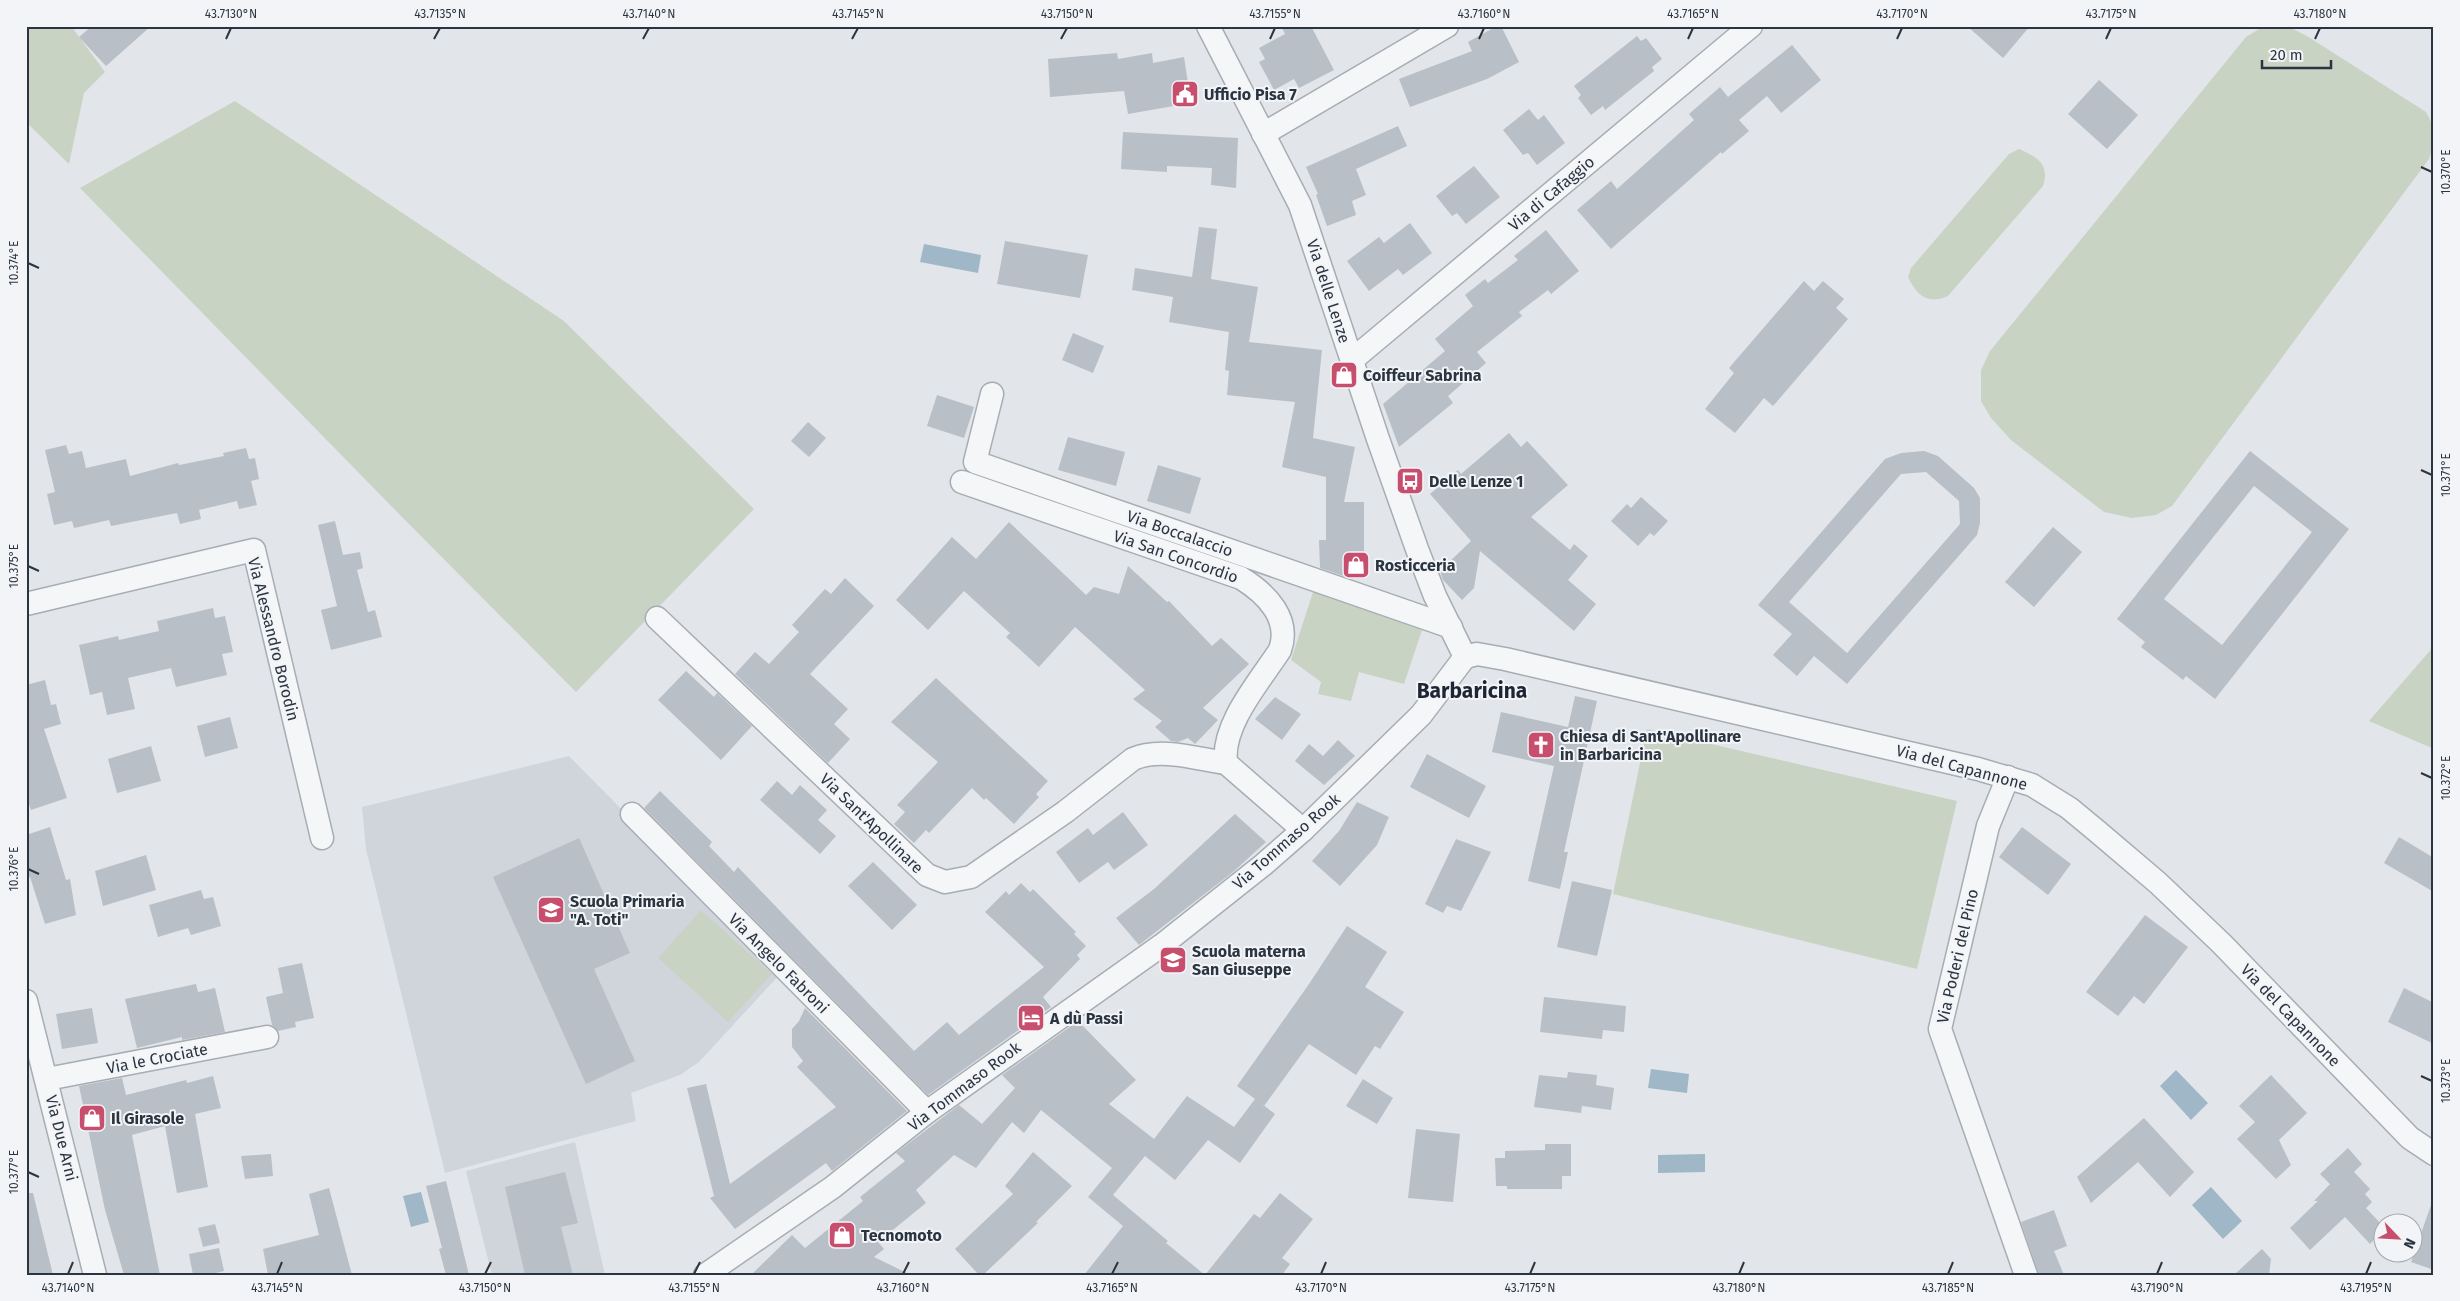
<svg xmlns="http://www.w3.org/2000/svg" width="2460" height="1301" viewBox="0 0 2460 1301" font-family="'Fira Sans',sans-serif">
	<rect width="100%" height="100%" fill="#e2e6ea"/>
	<!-- built -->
	<g fill="#d0d5db">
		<path d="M569,756L782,972L699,1062L680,1075L631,1093L636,1121L445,1173L366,849L362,807Z"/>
		<path d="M575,1142L605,1275H492L466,1171Z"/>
	</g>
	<!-- green -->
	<g fill="#c9d3c4">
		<path d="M26,26H71L105,72L84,93L69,164L26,122Z"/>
		<path d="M2287,26L2307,36L2426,112C2436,128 2435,141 2429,159L2172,506L2156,515L2132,518L2104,512L2011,440L1991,418L1981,401V370L1990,351L2246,37L2264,26Z"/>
		<path d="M235,101L564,321L754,509L576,692L400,515L80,188Z"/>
		<path d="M2019,149C2037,157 2050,164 2043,186L1948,296C1928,305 1917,296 1908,277L1911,268L2009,154Z"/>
		<path d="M1313,592L1422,630L1404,684L1359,672L1351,701L1318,694L1321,682L1291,660Z"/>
		<path d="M2434,646V749L2369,721Z"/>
		<path d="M1647,729L1957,801L1917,969L1613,894Z"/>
		<path d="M701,910L772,974L728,1022L658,958Z"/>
	</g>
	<!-- water -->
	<g fill="#9fb7c7">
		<path d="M924,244L981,255L978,273L920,262Z"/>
		<path d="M1651,1069L1689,1074L1687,1093L1648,1088Z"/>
		<path d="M2176,1070L2208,1103L2191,1120L2160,1086Z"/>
		<path d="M1705,1154V1172L1658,1173V1155Z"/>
		<path d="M2211,1187L2242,1221L2223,1239L2192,1205Z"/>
		<path d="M421,1192L429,1222L411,1227L403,1196Z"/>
	</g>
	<!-- building -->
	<g fill="#b9bfc6" fill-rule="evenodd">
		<path d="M92,26H151L106,66L79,37Z"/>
		<path d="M1281,26H1311L1334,70L1299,88L1294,79L1274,90L1259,62L1265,59L1259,48L1285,34Z"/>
		<path d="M1497,26H1501L1519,62L1487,79L1410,107L1399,79L1472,51L1468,42Z"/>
		<path d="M1967,26H2030L2003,58Z"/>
		<path d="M1637,36L1641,41L1646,38L1662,59L1652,67L1654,71L1605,110L1603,106L1591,115L1578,98L1581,95L1574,86Z"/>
		<path d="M1792,45L1821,80L1781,113L1767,96L1739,120L1749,131L1722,154L1721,152L1611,249L1577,210L1611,181L1617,189L1694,120L1689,114L1720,87L1728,97Z"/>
		<path d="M1117,53L1118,59L1152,53L1153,63L1184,57L1191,103L1128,114L1124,91L1050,97L1048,59Z"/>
		<path d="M2099,80L2138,115L2107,149L2068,114Z"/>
		<path d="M1529,109L1538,120L1544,115L1565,143L1537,165L1528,153L1523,155L1503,130Z"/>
		<path d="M1398,126L1407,146L1356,169L1366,195L1352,201L1356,215L1327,226L1316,195L1318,194L1306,167Z"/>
		<path d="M1123,132L1238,138L1236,188L1211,185L1212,168L1167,166V172L1121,169Z"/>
		<path d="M1474,166L1500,197L1466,224L1457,213L1452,216L1436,196Z"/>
		<path d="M1410,223L1432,253L1403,275L1398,269L1369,291L1347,261L1379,237L1384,243Z"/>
		<path d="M1199,227L1217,229L1211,279L1258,287L1249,342L1322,350L1313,438L1355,447L1344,502H1364V579H1353L1320,568L1319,540H1326V477L1282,467L1295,402L1227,395L1229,371L1225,370L1229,332L1169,322L1173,297L1132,290L1135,268L1192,277Z"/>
		<path d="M1546,230L1579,271L1551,294L1548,290L1519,312L1522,316L1477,352L1486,363L1448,396L1453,403L1399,447L1383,404L1445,351L1435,339L1473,306L1465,295L1485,279L1488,283L1518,260L1514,256Z"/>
		<path d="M1005,241L1088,255L1080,298L997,284Z"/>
		<path d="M1804,281L1814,291L1823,281L1844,299L1836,308L1848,319L1773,406L1764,398L1735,433L1705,409L1734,373L1729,368Z"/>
		<path d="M1073,333L1104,346L1093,373L1062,360Z"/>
		<path d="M937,395L974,407L964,438L927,426Z"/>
		<path d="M808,422L826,438L809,457L791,441Z"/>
		<path d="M1509,433L1521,447L1527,441L1568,485L1531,517L1570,550L1574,544L1588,556L1568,580L1596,604L1574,631L1480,551L1474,588L1462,600L1443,580L1440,571L1471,541L1430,494L1458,470L1461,474Z"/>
		<path d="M1068,437L1125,452L1116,486L1058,470Z"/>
		<path d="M66,445L69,454L82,451L86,468L126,459L130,476L178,463L179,465L224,456L223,453L246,448L249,459L255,458L259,479L251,481L257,505L239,509L237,501L199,510L201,519L180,524L177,513L111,526L109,520L74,528L72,521L54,525L47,494L55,492L45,450Z"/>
		<path d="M1924,451L1938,456L1974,488L1980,498V523L1977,535L1847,684L1814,656L1797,676L1773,655L1792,634L1758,605L1885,459L1901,453ZM1926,472L1959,501L1960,524L1847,653L1789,602L1901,474Z"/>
		<path d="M2250,451L2349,529L2215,699L2186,676L2183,680L2141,647L2145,642L2117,619ZM2254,486L2312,532L2222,645L2164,599Z"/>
		<path d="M1158,465L1201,478L1190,514L1147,501Z"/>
		<path d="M1641,497L1668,521L1654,536L1650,533L1638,546L1611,521L1627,504L1631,508Z"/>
		<path d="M335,521L343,555L360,552L363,568L357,570L368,612L375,610L382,637L331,650L321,610L337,606L318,525Z"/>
		<path d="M1009,522L1086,595L1094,587L1119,594L1128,566L1167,602L1169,601L1212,646L1221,638L1249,664L1203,708L1218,720L1195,744L1188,738L1178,742L1171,741L1155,727L1162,721L1133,699L1145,690L1075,627L1039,667L1006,637L1010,633L964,591L928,630L896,600L952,537L976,559Z"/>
		<path d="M2053,527L2082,552L2034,607L2005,582Z"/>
		<path d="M845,578L874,606L810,674L848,709L834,724L850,739L828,763L735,674L755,652L769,664L799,632L792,625L825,589L831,594Z"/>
		<path d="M213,608L215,618L225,616L233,652L222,654L227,675L176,687L171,668L128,678L135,709L107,715L102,692L90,695L79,645L118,636L119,640L159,631L157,621Z"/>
		<path d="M686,671L714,697L717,693L752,726L721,760L658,700Z"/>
		<path d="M936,678L1048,781L1036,794L1039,797L1014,824L986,798L984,800L972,788L929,833L926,830L914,843L894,824L905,812L897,805L938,762L891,722Z"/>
		<path d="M45,680L51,705L56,704L61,724L44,729L67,798L31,810L26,796V685Z"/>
		<path d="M1575,696L1597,701L1564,852H1568L1560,889L1528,881L1554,766L1492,752L1501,712L1568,727Z"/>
		<path d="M1275,697L1301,714L1282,740L1255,719Z"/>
		<path d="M230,717L238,748L205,757L197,726Z"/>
		<path d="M1338,740L1355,756L1324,785L1295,761L1309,744L1323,756Z"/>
		<path d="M151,746L161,781L117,793L108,759Z"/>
		<path d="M1427,754L1486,786L1469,818L1410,787Z"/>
		<path d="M777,781L792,795L800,785L827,810L818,820L836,836L820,854L760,800Z"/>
		<path d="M660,791L712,842L709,846L734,872L738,867L914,1051L947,1022L959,1035L1044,967L985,912L1006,891L1009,895L1021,883L1030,892L1033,889L1076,932L1074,934L1086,946L1077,955L1080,959L1043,997L1051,1007L928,1095L644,808Z"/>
		<path d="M1357,802L1389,817L1377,845L1340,886L1312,861L1339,831Z"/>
		<path d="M1123,812L1148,845L1114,870L1108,862L1079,883L1056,852L1088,828L1093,835Z"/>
		<path d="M1235,814L1266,842L1233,872L1139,945L1116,918L1154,889Z"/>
		<path d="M50,827L66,880L70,879L76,915L45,924L30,877L26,878V835Z"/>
		<path d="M2022,827L2071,864L2048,895L1999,857Z"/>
		<path d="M2399,837L2434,858V892L2384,863Z"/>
		<path d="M579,838L630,953L594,969L635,1061L586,1084L493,877Z"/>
		<path d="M1456,839L1491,852L1461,911L1447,906L1443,913L1425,904Z"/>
		<path d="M146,855L156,890L103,906L95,871Z"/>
		<path d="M873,862L917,905L892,930L848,886Z"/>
		<path d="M1572,881L1612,890L1597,956L1557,947Z"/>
		<path d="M201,890L204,899L213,897L221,926L191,935L188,928L158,937L149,905Z"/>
		<path d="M2145,915L2188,947L2144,1004L2134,996L2118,1016L2086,992Z"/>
		<path d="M1347,926L1387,952L1365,987L1404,1012L1380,1049L1375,1046L1356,1075L1309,1044L1264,1106L1262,1104L1275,1114L1240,1163L1208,1140L1175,1180L1145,1156L1113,1195L1168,1241L1166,1243L1205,1275H1084L1123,1226L1088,1197L1112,1168L1041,1110L1024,1133L1012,1122L976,1168L954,1155L916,1190L926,1203L878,1242L884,1249L874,1257L911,1275H751L792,1235L805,1248L863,1201L860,1197L905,1161L896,1153L959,1105L982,1124L1015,1088L1002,1075L1078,1021L1136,1080L1109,1104L1154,1139L1187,1096L1234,1127L1255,1099L1237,1086L1309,984Z"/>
		<path d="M302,963L314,1018L295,1022L296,1027L278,1031L272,1025L266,997L283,993L278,968Z"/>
		<path d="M196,984L198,992L215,988L225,1032L182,1040V1037L137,1048L125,999Z"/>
		<path d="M2404,988L2434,1003V1044L2388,1022Z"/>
		<path d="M1544,997L1626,1006L1624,1032L1603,1030L1602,1039L1540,1032Z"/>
		<path d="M92,1008L98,1043L62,1049L56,1014Z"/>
		<path d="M805,1008L907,1111L832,1171L826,1163L735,1229L710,1198L714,1196L687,1088L706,1084L730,1184L836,1107L797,1067L803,1061L792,1047V1029L799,1021Z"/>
		<path d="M1568,1072L1597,1075L1596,1085L1614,1088L1611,1110L1582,1106L1581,1113L1534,1107L1539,1075L1567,1078Z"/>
		<path d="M2271,1075L2307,1113L2279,1140L2291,1165L2276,1179L2237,1139L2255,1122L2239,1106Z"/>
		<path d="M213,1076L221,1108L195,1114L208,1187L177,1193L165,1126L132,1135L160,1275H124L105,1210L79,1086L122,1078L126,1095L186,1080L187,1083Z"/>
		<path d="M1363,1079L1393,1098L1377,1124L1346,1106Z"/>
		<path d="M2144,1118L2194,1172L2170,1197L2138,1162L2091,1203L2077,1177Z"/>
		<path d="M1416,1129L1460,1134L1453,1202L1408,1198Z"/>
		<path d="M1545,1144H1571V1176H1562V1189H1507V1186H1496L1495,1158H1505V1151L1545,1150Z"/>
		<path d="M2348,1148L2362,1164L2354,1172L2370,1189L2365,1194L2372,1202L2366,1208L2382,1225V1231L2370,1244L2345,1217L2310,1250L2290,1228L2318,1201H2314L2330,1184L2320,1174Z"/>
		<path d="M1033,1152L1072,1186L1036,1222L1038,1223L983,1275H979L955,1249L1013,1194L1005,1186Z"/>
		<path d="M271,1154L273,1176L245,1179L241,1156Z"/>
		<path d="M565,1172L578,1223L561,1227L573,1275H525L505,1187Z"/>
		<path d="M446,1181L469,1275H446L439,1249L442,1248L426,1186Z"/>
		<path d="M329,1188L352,1275H268L263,1249L319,1235L309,1194Z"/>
		<path d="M26,1193H33L53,1275H26Z"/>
		<path d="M1280,1193L1313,1219L1282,1258L1290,1264L1282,1275H1205L1254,1214L1260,1218Z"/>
		<path d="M2431,1205H2434V1270L2411,1262Z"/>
		<path d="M2054,1210L2067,1246L2054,1251L2064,1275H2039L2021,1222Z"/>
		<path d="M215,1224L220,1243L203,1247L198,1228Z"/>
		<path d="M219,1248L224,1271L207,1275H193L189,1254Z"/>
		<path d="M2262,1249L2271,1259L2269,1275H2234Z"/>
	</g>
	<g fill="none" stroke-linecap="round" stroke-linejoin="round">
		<!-- minor casing -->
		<g stroke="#a7adb4" stroke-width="25">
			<g id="minor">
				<path d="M1208,26L1300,205L1378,439L1417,549L1435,596L1465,657L1477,654L1505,659L1978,769L2032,785L2069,808L2098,832L2158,883L2222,944L2410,1138L2434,1154"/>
				<path d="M1263,134L1447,26"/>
				<path d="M1352,360L1751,26"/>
				<path d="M992,394L975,462L1451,627"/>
				<path d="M962,482L1241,578C1267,594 1291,619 1280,650C1260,681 1221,725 1226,763"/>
				<path d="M26,604L254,550L322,838"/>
				<path d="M657,618L927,875L945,882L971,877L1065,812L1133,759C1161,747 1197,759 1226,763"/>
				<path d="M1226,763L1303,830"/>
				<path d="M2008,777L1988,826L1940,1029L2026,1275"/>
				<path d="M632,814L927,1112"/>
				<path d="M26,1001L95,1275"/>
				<path d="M47,1079L267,1037"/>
				<path d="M705,1275L833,1187L927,1112L1162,945L1263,865L1303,830L1421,715L1465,657"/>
			</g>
		</g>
		<!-- minor -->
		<use href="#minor" stroke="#f5f6f8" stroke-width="22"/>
	</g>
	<!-- ticks -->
	<path fill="none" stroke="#2b3541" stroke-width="2" d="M226,39L231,28M434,39L440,28M643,39L649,28M852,39L858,28M1061,39L1067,28M1270,39L1275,28M1479,39L1484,28M1688,39L1693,28M1897,39L1902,28M2106,39L2111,28M2315,39L2320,28M2421,167L2432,172M28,263L39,268M2421,470L2432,475M28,566L39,571M2421,773L2432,778M28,869L39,874M2421,1076L2432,1081M28,1172L39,1177M68,1274L73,1262M277,1274L282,1262M485,1274L491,1262M694,1274L700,1262M903,1274L909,1262M1112,1274L1118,1262M1321,1274L1326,1262M1530,1274L1535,1262M1739,1274L1744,1262M1948,1274L1953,1262M2157,1274L2162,1262M2366,1274L2371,1262"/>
	<!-- icons -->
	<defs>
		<g id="civic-square" transform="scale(1.4375)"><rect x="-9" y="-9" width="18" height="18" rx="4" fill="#c74f6d" stroke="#f2f4f7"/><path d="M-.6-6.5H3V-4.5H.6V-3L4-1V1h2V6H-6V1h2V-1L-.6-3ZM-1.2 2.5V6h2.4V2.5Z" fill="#fff"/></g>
		<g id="shop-square" transform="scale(1.4375)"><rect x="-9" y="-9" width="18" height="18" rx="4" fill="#c74f6d" stroke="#f2f4f7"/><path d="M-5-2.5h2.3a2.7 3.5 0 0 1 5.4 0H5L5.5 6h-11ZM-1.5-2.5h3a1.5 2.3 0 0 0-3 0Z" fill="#fff"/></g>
		<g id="bus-square" transform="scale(1.4375)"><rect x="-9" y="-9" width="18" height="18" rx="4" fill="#c74f6d" stroke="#f2f4f7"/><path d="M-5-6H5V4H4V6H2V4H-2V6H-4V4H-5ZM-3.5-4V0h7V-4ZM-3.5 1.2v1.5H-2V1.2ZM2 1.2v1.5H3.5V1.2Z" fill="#fff"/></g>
		<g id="church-square" transform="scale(1.4375)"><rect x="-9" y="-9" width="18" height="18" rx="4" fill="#c74f6d" stroke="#f2f4f7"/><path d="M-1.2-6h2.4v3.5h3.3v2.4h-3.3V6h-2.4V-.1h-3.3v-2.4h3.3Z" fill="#fff"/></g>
		<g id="school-square" transform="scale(1.4375)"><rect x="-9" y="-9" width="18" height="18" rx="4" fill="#c74f6d" stroke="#f2f4f7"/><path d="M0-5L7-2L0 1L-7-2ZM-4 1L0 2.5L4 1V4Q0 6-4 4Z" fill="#fff"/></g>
		<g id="hotel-square" transform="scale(1.4375)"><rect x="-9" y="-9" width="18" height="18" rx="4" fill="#c74f6d" stroke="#f2f4f7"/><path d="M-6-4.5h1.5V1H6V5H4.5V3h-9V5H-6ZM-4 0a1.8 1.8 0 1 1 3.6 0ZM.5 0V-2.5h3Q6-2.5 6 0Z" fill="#fff"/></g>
	</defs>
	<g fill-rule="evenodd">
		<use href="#civic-square" x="1185" y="94"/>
		<use href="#shop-square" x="1344" y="375"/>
		<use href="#bus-square" x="1410" y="481"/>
		<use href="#shop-square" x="1356" y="565"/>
		<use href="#church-square" x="1541" y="745"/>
		<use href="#school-square" x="551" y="910"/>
		<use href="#school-square" x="1173" y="960"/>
		<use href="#hotel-square" x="1031" y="1018"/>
		<use href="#shop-square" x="92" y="1118"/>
		<use href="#shop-square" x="842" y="1235"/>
	</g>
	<g text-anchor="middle" stroke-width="4" stroke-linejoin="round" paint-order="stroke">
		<!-- poi labels -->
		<g font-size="16" font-weight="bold" fill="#2b3541" stroke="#f2f4f7" text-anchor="start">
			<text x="1204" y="100">Ufficio Pisa 7</text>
			<text x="1363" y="381">Coiffeur Sabrina</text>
			<text x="1429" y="487">Delle Lenze 1</text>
			<text x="1375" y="571">Rosticceria</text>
			<text x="1560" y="742">Chiesa di Sant'Apollinare<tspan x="1560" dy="18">in Barbaricina</tspan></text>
			<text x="570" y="907">Scuola Primaria<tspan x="570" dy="18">"A. Toti"</tspan></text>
			<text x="1192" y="957">Scuola materna<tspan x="1192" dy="18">San Giuseppe</tspan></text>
			<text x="1050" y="1024">A dù Passi</text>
			<text x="111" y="1124">Il Girasole</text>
			<text x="861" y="1241">Tecnomoto</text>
		</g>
		<!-- street labels -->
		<g font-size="16" fill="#2b3541" stroke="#f2f4f7">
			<text transform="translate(1551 193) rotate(-40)" y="6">Via di Cafaggio</text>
			<text transform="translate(1329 291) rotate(72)" y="6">Via delle Lenze</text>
			<text transform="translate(1180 533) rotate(19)" y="6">Via Boccalaccio</text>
			<text transform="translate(1176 556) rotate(19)" y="6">Via San Concordio</text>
			<text transform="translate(274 639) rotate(76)" y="6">Via Alessandro Borodin</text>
			<text transform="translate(1962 767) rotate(15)" y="6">Via del Capannone</text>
			<text transform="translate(872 823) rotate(44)" y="6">Via Sant'Apollinare</text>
			<text transform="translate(1286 841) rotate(-41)" y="6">Via Tommaso Rook</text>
			<text transform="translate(1957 956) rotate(-77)" y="6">Via Poderi del Pino</text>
			<text transform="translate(779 963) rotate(45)" y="6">Via Angelo Fabroni</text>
			<text transform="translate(2291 1015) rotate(46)" y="6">Via del Capannone</text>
			<text transform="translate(157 1058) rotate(-11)" y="6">Via le Crociate</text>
			<text transform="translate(964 1086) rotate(-37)" y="6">Via Tommaso Rook</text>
			<text transform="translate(62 1138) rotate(76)" y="6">Via Due Arni</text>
		</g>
		<!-- district labels -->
		<g font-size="21" font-weight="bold" fill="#1d2632" stroke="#f2f4f7">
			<text x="1472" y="698">Barbaricina</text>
		</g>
	</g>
	<!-- border -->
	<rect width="2460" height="1301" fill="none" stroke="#f2f4f7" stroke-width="55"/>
	<!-- north arrow -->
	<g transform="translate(2398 1238) rotate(115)"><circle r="24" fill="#f2f4f7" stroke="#a2a8ae"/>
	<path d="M0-4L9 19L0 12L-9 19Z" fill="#c74f6d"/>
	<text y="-8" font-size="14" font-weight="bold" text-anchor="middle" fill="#2b3541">N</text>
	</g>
	<!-- scale -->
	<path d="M2262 60v8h69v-8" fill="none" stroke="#2b3541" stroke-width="2.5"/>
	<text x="2270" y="60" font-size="15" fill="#2b3541" stroke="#f2f4f7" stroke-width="4" paint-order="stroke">20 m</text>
	<rect x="28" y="28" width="2404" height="1246" fill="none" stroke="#2b3541" stroke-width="2"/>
	<g font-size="12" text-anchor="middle" fill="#2b3541">
		<text x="231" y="18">43.7130°N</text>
		<text x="440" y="18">43.7135°N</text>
		<text x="649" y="18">43.7140°N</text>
		<text x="858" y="18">43.7145°N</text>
		<text x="1067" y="18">43.7150°N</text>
		<text x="1275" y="18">43.7155°N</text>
		<text x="1484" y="18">43.7160°N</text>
		<text x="1693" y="18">43.7165°N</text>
		<text x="1902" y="18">43.7170°N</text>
		<text x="2111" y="18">43.7175°N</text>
		<text x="2320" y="18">43.7180°N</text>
		<text transform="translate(2446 172) rotate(-90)" y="4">10.370°E</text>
		<text transform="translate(14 263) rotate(-90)" y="4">10.374°E</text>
		<text transform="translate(2446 475) rotate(-90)" y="4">10.371°E</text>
		<text transform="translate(14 566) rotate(-90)" y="4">10.375°E</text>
		<text transform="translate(2446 778) rotate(-90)" y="4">10.372°E</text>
		<text transform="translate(14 869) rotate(-90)" y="4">10.376°E</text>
		<text transform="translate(2446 1081) rotate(-90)" y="4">10.373°E</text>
		<text transform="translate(14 1172) rotate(-90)" y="4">10.377°E</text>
		<text x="68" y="1292">43.7140°N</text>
		<text x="277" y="1292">43.7145°N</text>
		<text x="485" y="1292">43.7150°N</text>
		<text x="694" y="1292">43.7155°N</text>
		<text x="903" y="1292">43.7160°N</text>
		<text x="1112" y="1292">43.7165°N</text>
		<text x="1321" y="1292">43.7170°N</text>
		<text x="1530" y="1292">43.7175°N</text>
		<text x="1739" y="1292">43.7180°N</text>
		<text x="1948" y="1292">43.7185°N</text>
		<text x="2157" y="1292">43.7190°N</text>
		<text x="2366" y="1292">43.7195°N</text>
	</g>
</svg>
